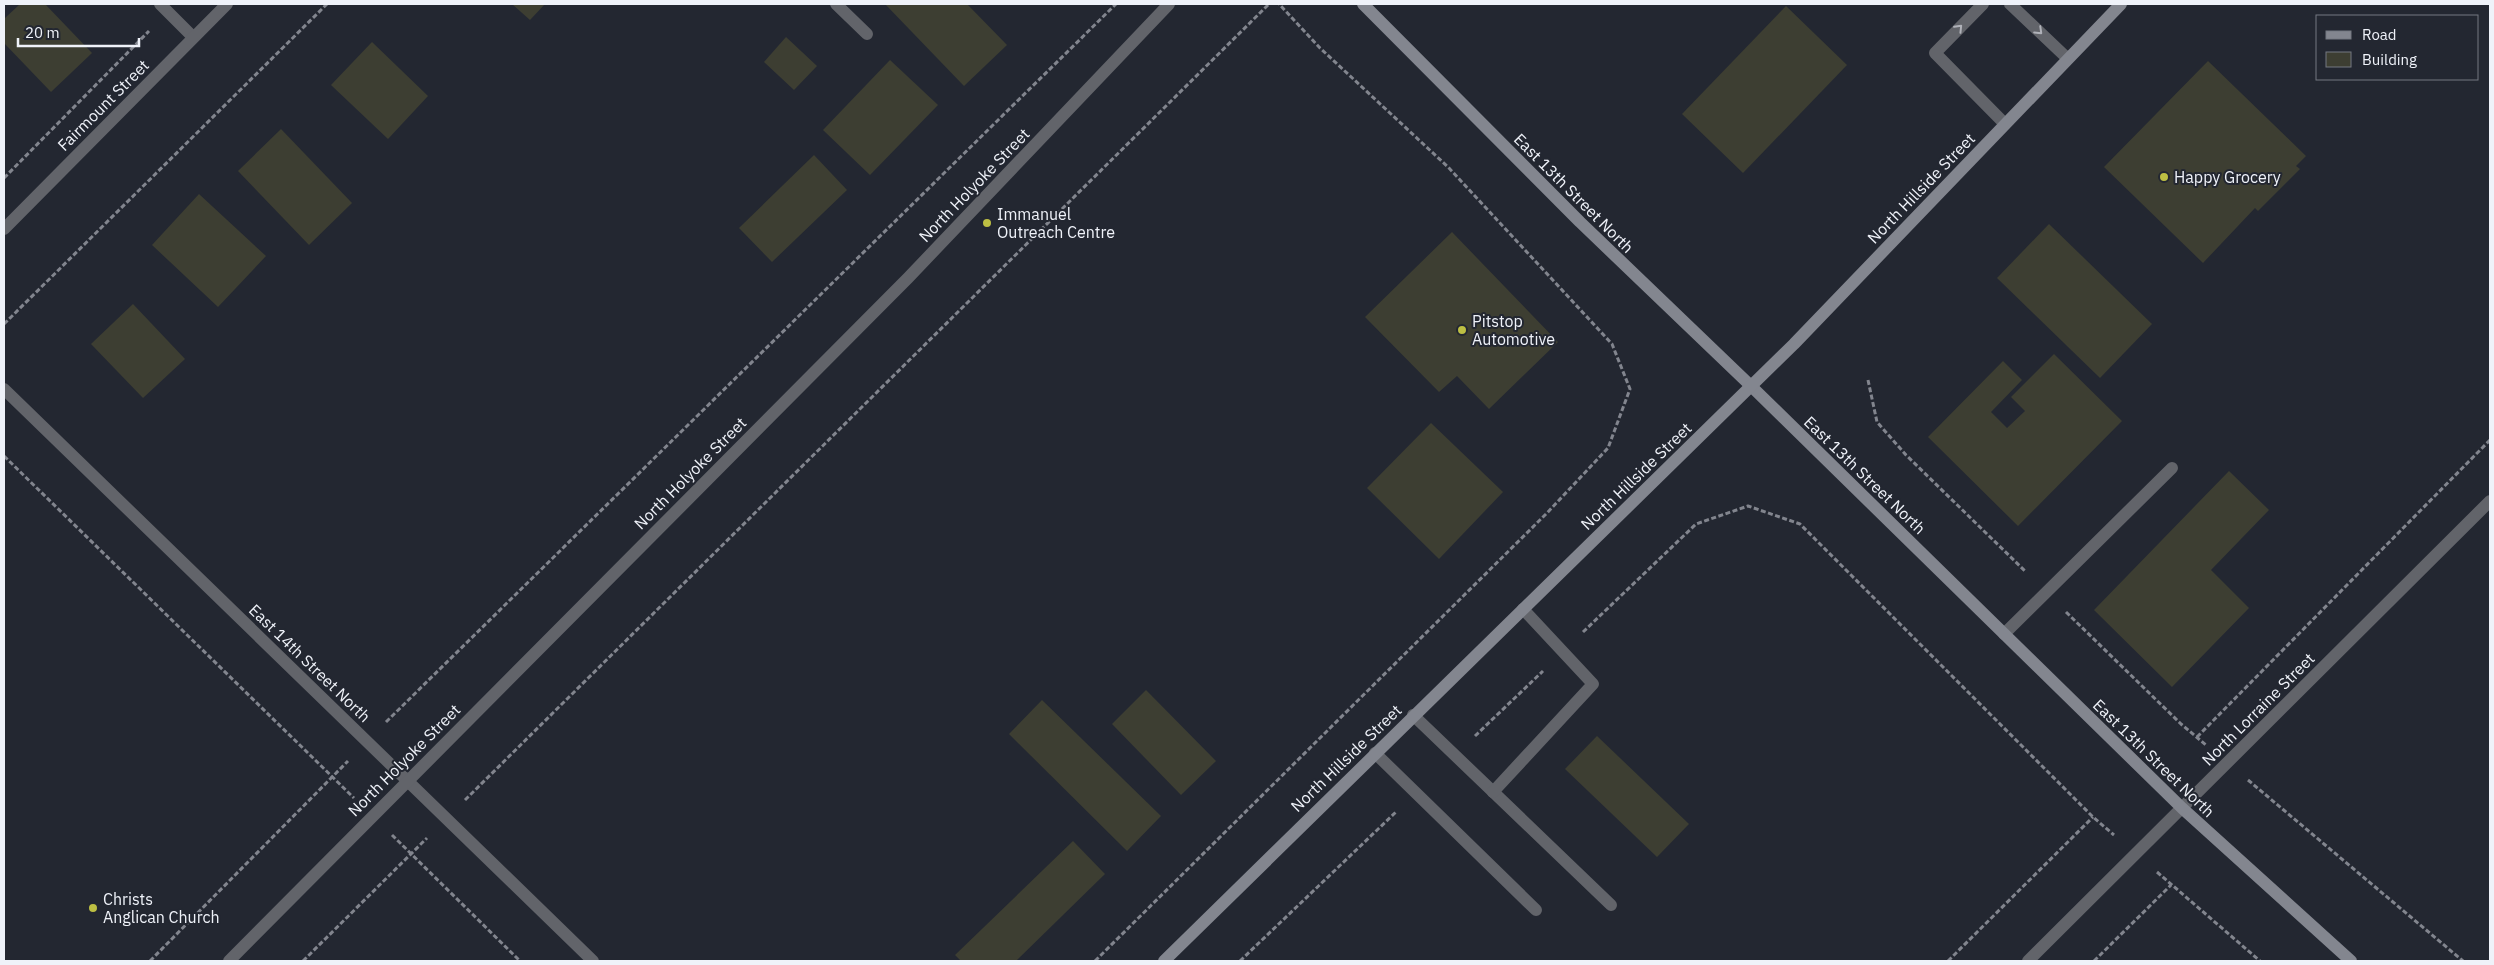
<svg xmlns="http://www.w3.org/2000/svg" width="2494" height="965" viewBox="0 0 2494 965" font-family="'IBM Plex Sans',sans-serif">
	<rect width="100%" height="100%" fill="#232731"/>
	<!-- building -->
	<g fill="#3d3e32">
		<path d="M20,4H45L92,53L51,92L4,43V19Z"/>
		<path d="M512,4H545L530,20Z"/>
		<path d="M885,4H967L1007,45L964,86Z"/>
		<path d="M1786,6L1847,65L1743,173L1682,114Z"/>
		<path d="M786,37L817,66L794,90L764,62Z"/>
		<path d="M372,42L428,96L388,139L331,85Z"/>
		<path d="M890,60L938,105L870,175L823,130Z"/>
		<path d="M2208,61L2306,156L2296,166L2300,169L2258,211L2255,208L2203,263L2104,167Z"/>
		<path d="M281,129L352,203L309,245L238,171Z"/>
		<path d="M814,155L847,190L772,262L739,228Z"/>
		<path d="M199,194L266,256L218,307L152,245Z"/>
		<path d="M2049,224L2152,324L2100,378L1997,278Z"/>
		<path d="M1452,232L1558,342L1489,409L1457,376L1439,392L1365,317Z"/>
		<path d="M133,304L185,359L143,398L91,344Z"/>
		<path d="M2054,354L2122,421L2018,526L1928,437L2003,361L2022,380L1991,412L2007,428L2025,411L2011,397Z"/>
		<path d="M1431,423L1503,492L1439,559L1367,488Z"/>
		<path d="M2229,471L2269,510L2211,570L2249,608L2172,687L2094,610Z"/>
		<path d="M1146,690L1216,761L1181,795L1112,724Z"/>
		<path d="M1042,700L1161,816L1127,851L1009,734Z"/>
		<path d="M1597,736L1689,824L1657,857L1565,769Z"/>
		<path d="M1073,841L1105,874L1016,961H961L955,955Z"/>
	</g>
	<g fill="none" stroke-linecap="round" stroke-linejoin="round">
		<!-- path -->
		<g stroke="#82858e" stroke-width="3" stroke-dasharray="5 2.5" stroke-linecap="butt">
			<path d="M4,178L149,31"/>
			<path d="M4,324L327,4"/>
			<path d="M1868,380L1877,422L1906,455L2026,572"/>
			<path d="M4,456L354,798"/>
			<path d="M2066,612L2181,724L2206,745"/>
			<path d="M1583,632L1696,524L1748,506L1800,524L2093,817L2114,835"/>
			<path d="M386,722L1116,4"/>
			<path d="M1475,736L1543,671"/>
			<path d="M2197,737L2490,440"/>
			<path d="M2248,780L2463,961"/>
			<path d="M465,800L1269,4"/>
			<path d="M392,835L520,961"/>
			<path d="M2157,872L2260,961"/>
			<path d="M150,961L348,761"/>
			<path d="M303,961L427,838"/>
			<path d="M1095,961L1547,513L1608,448L1630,389L1612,344L1448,167L1320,48L1279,4"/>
			<path d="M1240,961L1397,811"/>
			<path d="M1948,961L2093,817"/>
			<path d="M2094,961L2171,885"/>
		</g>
		<!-- service -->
		<g stroke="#62646a" stroke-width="12">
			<path d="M160,4L193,37"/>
			<path d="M836,4L867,34"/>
			<path d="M1983,4L1935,53L2005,124"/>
			<path d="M2010,4L2067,58"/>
			<path d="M2004,634L2172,468"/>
			<path d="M1413,715L1611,905"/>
			<path d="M1375,753L1536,910"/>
			<path d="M1493,792L1593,684L1523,609"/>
		</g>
		<!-- minor -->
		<g stroke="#62646a" stroke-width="12">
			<path d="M4,229L227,4"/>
			<path d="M4,389L593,961"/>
			<path d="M229,961L908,278L1169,4"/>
			<path d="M2028,961L2490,501"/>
		</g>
		<!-- secondary -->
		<g stroke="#83868f" stroke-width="12">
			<path d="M1363,4L1580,222L1751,386L2182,808L2351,961"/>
			<path d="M1164,961L1794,344L2121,4"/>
		</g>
	</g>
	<!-- one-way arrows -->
	<defs><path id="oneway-chevron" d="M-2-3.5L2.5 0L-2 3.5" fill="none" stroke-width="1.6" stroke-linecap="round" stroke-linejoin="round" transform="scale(1.25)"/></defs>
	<g stroke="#b0b2b9">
		<use href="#oneway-chevron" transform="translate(1959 28) rotate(-46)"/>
		<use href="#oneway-chevron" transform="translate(2039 31) rotate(44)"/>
	</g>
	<!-- markers -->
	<g fill="#bdbf43" stroke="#232731" stroke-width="2">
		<circle cx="2164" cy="177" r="5"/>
		<circle cx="987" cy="223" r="5"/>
		<circle cx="1462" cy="330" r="5"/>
		<circle cx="93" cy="908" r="5"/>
	</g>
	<g text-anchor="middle" stroke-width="4" stroke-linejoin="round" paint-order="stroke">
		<!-- street labels -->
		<g font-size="16" fill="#eff2f9" stroke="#232731">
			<text transform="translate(103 105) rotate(-45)" y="6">Fairmount Street</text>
			<text transform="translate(974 185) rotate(-46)" y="6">North Holyoke Street</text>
			<text transform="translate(1921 188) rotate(-46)" y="6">North Hillside Street</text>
			<text transform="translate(1574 193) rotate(45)" y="6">East 13th Street North</text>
			<text transform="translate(690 473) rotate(-45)" y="6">North Holyoke Street</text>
			<text transform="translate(1865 475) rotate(44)" y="6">East 13th Street North</text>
			<text transform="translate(1636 476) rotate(-44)" y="6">North Hillside Street</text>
			<text transform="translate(310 663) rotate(44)" y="6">East 14th Street North</text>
			<text transform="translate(2258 709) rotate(-45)" y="6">North Lorraine Street</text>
			<text transform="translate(1346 758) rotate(-44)" y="6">North Hillside Street</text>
			<text transform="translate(2154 758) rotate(44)" y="6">East 13th Street North</text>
			<text transform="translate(404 760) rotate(-45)" y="6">North Holyoke Street</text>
		</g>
		<!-- poi labels -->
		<g font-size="16" fill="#eff2f9" stroke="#232731" text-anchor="start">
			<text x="2174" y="183">Happy Grocery</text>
			<text x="997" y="220">Immanuel<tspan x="997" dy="18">Outreach Centre</tspan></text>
			<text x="1472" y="327">Pitstop<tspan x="1472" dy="18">Automotive</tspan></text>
			<text x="103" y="905">Christs<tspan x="103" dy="18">Anglican Church</tspan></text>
		</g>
	</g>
	<!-- border -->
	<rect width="2494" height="965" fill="none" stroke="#eff2f9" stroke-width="10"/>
	<!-- legend -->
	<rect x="2316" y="15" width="162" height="65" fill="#232731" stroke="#757881"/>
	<rect x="2326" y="31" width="25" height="8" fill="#83868f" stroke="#757881"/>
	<text x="2362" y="40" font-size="15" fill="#eff2f9">Road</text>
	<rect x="2326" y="52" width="25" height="15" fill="#3d3e32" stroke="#757881"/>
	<text x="2362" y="65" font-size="15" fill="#eff2f9">Building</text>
	<!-- scale -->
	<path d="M18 38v8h121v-8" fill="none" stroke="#eff2f9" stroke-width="2.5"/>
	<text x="25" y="38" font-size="15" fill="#eff2f9" stroke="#232731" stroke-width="4" paint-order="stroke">20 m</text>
</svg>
